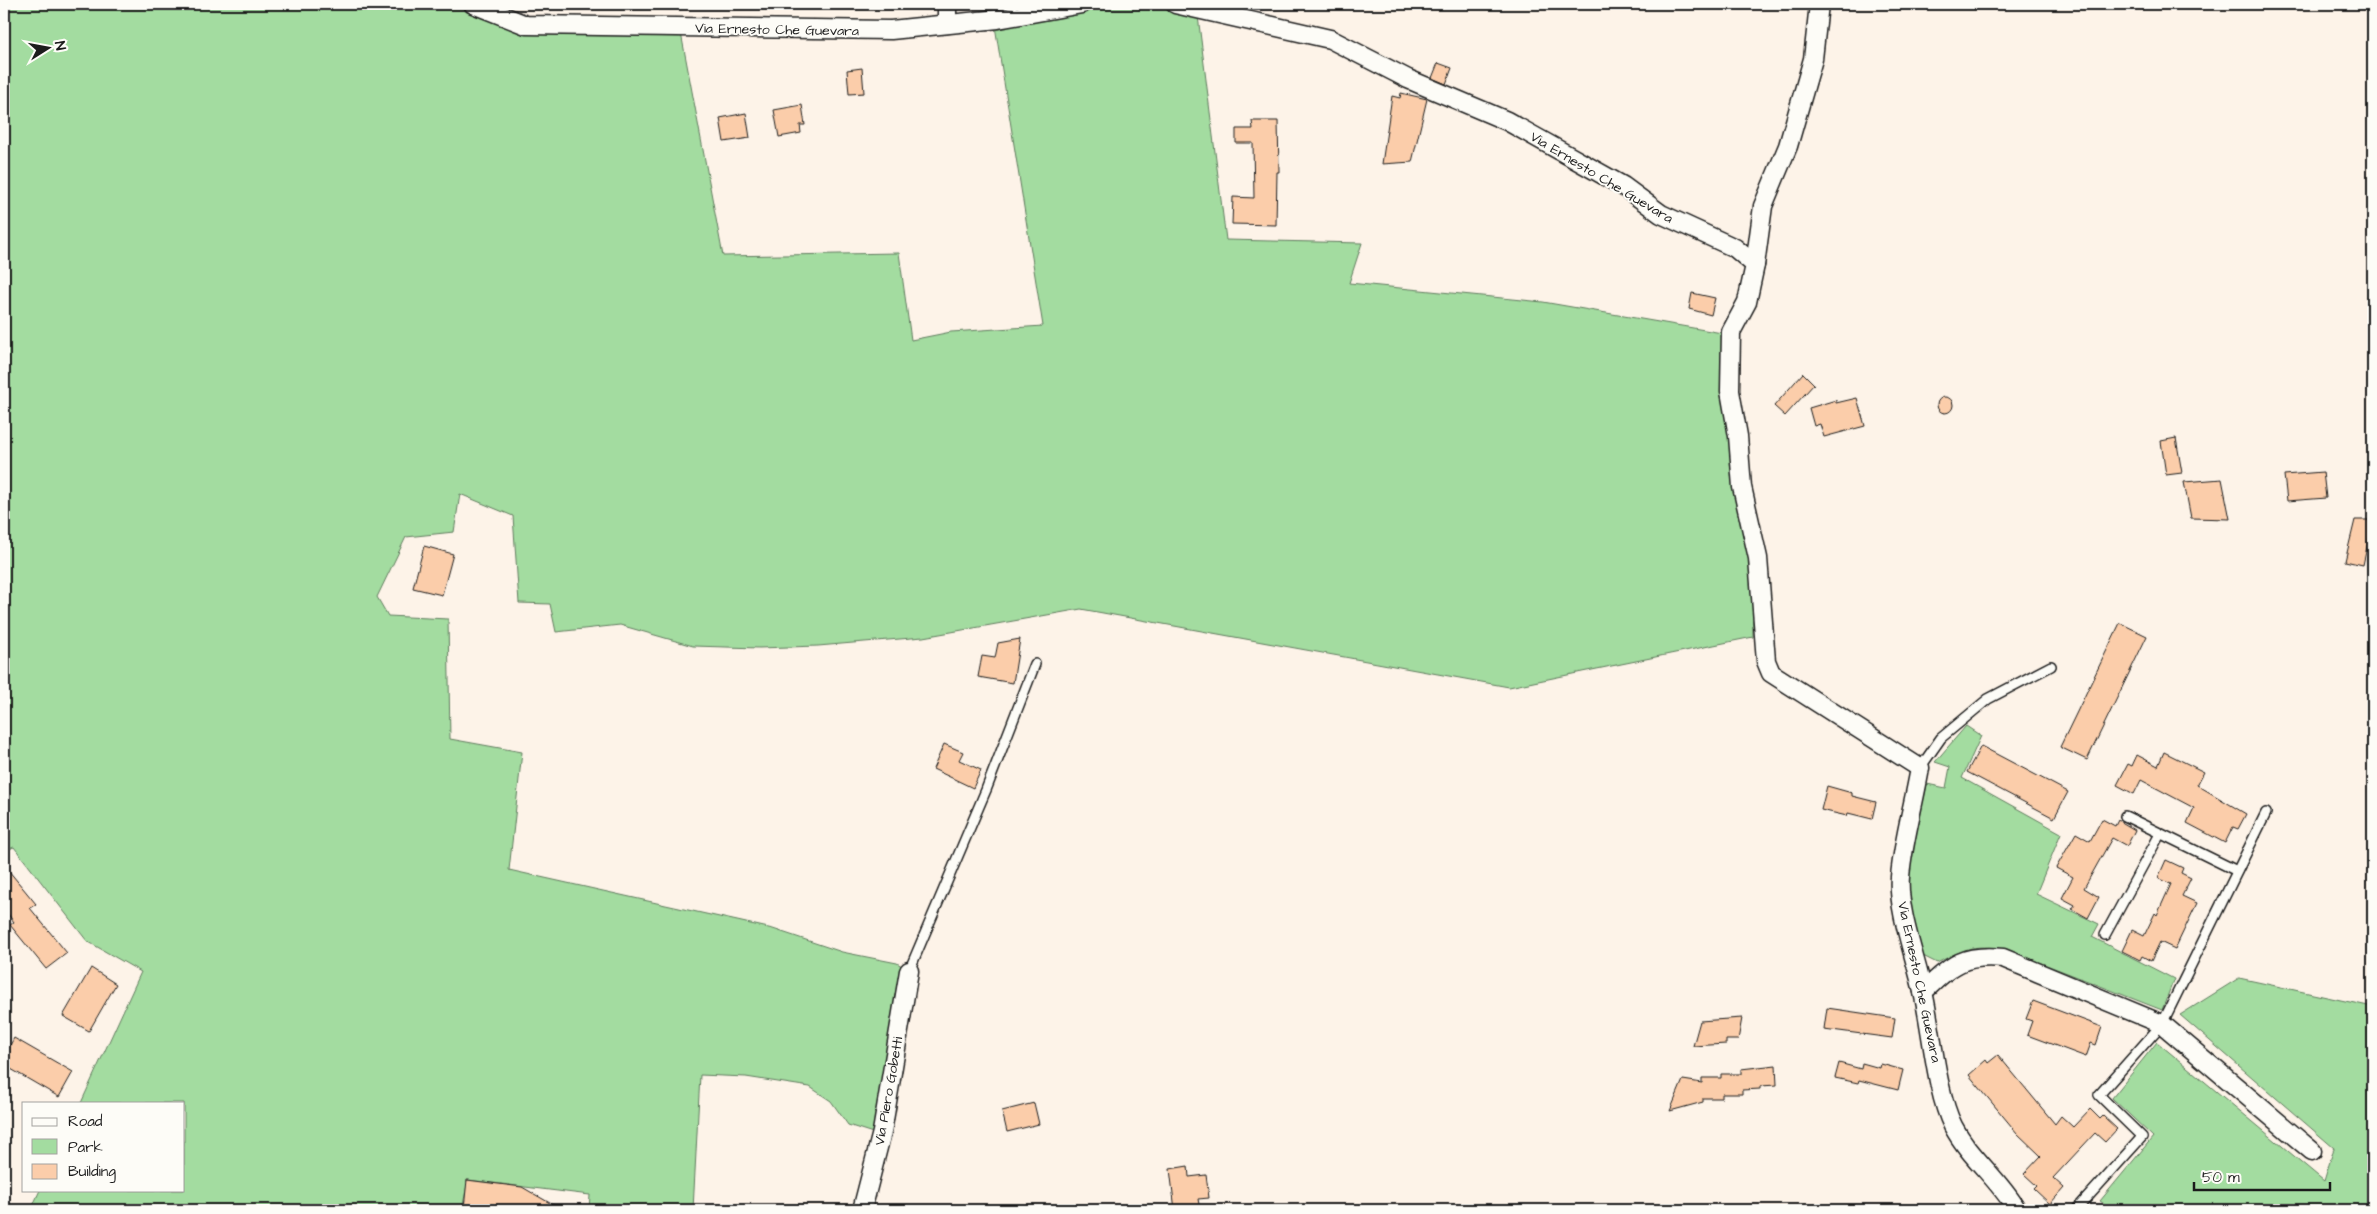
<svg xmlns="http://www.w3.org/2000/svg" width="2377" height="1214" viewBox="0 0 2377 1214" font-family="'Architects Daughter',sans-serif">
	<rect width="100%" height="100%" fill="#fdf3e8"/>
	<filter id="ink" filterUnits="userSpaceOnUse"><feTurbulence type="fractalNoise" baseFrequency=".02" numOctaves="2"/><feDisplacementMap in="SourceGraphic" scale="10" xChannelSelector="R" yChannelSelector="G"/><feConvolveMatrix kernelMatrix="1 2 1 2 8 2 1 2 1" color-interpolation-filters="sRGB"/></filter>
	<g filter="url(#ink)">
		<!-- green -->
		<g fill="#a3dca0" stroke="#607c5e">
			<path d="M4,4H456L518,28L681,33L723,256L899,253L911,340L951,332L1043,326L995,26L1110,5L1163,7L1198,16L1226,240L1362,243L1349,283L1543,302L1722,333L1721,388L1752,563L1753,637L1509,687L1081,609L923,637L818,646L759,648L693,646L620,625L556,632L550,604L519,603L513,516L460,494L454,532L406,537L377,597L388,616L448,619L450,739L522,752L509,870L773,929L842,952L897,963L905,968L876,1134L848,1125L831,1101L810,1087L746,1077L700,1075L693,1210H589L590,1195L468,1180L462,1210H31L40,1190H184V1103H81L141,972L87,941L14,847L4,851Z"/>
			<path d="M1966,726L1981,736L1962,778L2061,833L2036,894L2099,924L2092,937L2174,979L2162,1010L2008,950C1973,944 1968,947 1937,963L1923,956L1913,928L1906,875L1927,784L1946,788L1950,767L1935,762Z"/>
			<path d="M2239,978L2373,1007V1210H2113L2100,1201L2153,1137L2112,1098L2157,1042L2324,1181L2334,1148L2180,1015Z"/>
		</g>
		<!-- building -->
		<g fill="#fbcdaa" stroke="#1c1c1c">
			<path d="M1438,63L1452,68L1446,84L1432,78Z"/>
			<path d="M862,68L864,93L849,94L847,70Z"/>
			<path d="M1401,93L1427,99L1412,162L1382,164L1392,96L1400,98Z"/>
			<path d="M802,105L805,125H800L801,133L779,137L774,110Z"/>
			<path d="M746,113L750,138L724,142L720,118Z"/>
			<path d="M1252,121H1278L1279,172H1277L1276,225L1232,224L1233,197L1254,198L1253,143H1236V129H1253Z"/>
			<path d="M1692,293L1715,298L1711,315L1689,309Z"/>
			<path d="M1803,373L1814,384L1785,416L1774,406Z"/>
			<circle cx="1945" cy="405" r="8"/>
			<path d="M1857,398L1865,426L1824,437L1820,424L1814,426L1809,408L1836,400V403Z"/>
			<path d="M2176,438L2182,473L2166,475L2161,441Z"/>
			<path d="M2323,472L2326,498L2287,501L2284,475Z"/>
			<path d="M2222,479L2230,519L2191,518L2184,482Z"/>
			<path d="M2355,520H2373L2363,565L2345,561Z"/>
			<path d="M424,546L453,554L442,595L413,588Z"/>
			<path d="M2120,623L2147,636L2087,760L2060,747Z"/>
			<path d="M1020,639L1013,683L978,677L982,656L995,658L998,643Z"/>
			<path d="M944,744L963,752L959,760L981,770L973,788L933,769Z"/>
			<path d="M1981,746L2068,792L2054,818L1967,772Z"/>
			<path d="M2164,752L2204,772L2197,785L2246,814L2238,829L2233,827L2225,843L2187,823L2194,808L2141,780L2134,794L2117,785L2128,764L2132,766L2137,755L2158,766Z"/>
			<path d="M1827,786L1852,793V796L1876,802L1872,819L1848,813L1847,816L1821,810Z"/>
			<path d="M2102,819L2115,826L2118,820L2135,830L2127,846L2112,838L2084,888L2099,897L2088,918L2072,909L2075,905L2062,898L2073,877L2056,868L2076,833L2090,841Z"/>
			<path d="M2166,860L2183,868L2181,873L2191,878L2182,896L2197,903L2175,949L2160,942L2151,961L2142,956L2140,960L2122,951L2132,930L2144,936L2155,913L2157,915L2171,884L2158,878Z"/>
			<path d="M4,865L36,904L30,908L67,953L46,969L10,925L14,922L4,909Z"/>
			<path d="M91,968L116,984L89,1031L63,1016Z"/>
			<path d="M2033,1001L2102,1027L2096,1045L2091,1043L2086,1057L2027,1035L2032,1021L2026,1019Z"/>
			<path d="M1827,1008L1895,1018L1892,1038L1824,1029Z"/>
			<path d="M1742,1018L1738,1040H1726V1044L1693,1046L1700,1021Z"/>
			<path d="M14,1038L73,1072L59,1097L4,1065V1056Z"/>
			<path d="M1998,1055L2055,1124L2061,1116L2073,1127L2090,1109L2100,1119L2103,1116L2117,1129L2105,1142L2095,1133L2053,1178L2064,1188L2050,1204L2034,1189L2037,1186L2024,1174L2041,1156L2017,1133L1969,1075L1986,1060L1988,1063Z"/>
			<path d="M1839,1063L1861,1069L1862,1063L1880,1068L1881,1064L1903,1070L1898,1090L1859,1080L1858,1083L1835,1078Z"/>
			<path d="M1776,1065L1777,1085L1760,1086V1089L1742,1090V1094H1722V1098H1703V1102L1670,1111L1683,1080L1702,1083V1078H1721V1074H1741V1069Z"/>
			<path d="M1034,1103L1039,1124L1007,1132L1002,1111Z"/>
			<path d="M1188,1166L1189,1177L1206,1175L1209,1198L1198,1199L1200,1210H1175L1170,1169Z"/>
			<path d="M467,1180L522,1187L562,1210H485L464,1208Z"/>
		</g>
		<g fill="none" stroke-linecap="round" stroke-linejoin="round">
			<!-- service casing -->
			<g stroke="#1c1c1c" stroke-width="12">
				<g id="service">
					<path d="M1920,768L1941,738L1988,699L2051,666"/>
					<path d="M2125,816L2237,871"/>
					<path d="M2105,935L2160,834"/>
					<path d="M909,971L986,790L1035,664"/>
					<path d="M2076,1210L2142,1137L2099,1095L2162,1024L2266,813"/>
				</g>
			</g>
			<!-- minor casing -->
			<g stroke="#1c1c1c" stroke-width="21">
				<g id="minor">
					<path d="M473,4L526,25L891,30L998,19L1082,4"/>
					<path d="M1175,4L1330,39L1408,79L1507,121L1623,186L1661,214L1735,248L1755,265L1747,302L1731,332L1730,391L1738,436L1742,487L1758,558L1766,661L1771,673L1920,768C1914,804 1903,841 1900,877C1897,909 1916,959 1923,992C1932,1030 1936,1092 1953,1126C1970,1158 1999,1179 2017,1210"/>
					<path d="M947,24V4"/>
					<path d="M1755,265L1763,206L1788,146L1813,59L1819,4"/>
					<path d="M1923,992C1952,965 1962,954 2003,958L2162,1024L2312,1151"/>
					<path d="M862,1210L882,1132L909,971"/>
				</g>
			</g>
			<!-- service -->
			<use href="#service" stroke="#fdfcf7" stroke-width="9"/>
			<!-- minor -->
			<use href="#minor" stroke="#fdfcf7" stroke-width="18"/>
		</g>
	</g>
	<g text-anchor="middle" stroke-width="4" stroke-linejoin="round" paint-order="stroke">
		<!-- street labels -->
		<g font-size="14" fill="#1c1c1c" stroke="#fdfcf7">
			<text transform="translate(777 29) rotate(1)" y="5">Via Ernesto Che Guevara</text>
			<text transform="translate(1602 177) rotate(31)" y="5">Via Ernesto Che Guevara</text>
			<text transform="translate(1920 982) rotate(78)" y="5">Via Ernesto Che Guevara</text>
			<text transform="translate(888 1091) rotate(-80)" y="5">Via Piero Gobetti</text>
		</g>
	</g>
	<!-- margin -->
	<rect width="2377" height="1214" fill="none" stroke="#fdfcf7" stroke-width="20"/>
	<rect x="10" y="10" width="2357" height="1194" fill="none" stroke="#1c1c1c" stroke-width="2" filter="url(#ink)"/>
	<!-- legend -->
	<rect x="22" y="1102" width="162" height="90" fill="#fdfcf7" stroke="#a3a29f"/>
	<rect x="32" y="1118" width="25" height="8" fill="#fdfcf7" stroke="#a3a29f"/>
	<text x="68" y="1126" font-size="15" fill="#1c1c1c">Road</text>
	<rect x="32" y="1139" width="25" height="15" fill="#a3dca0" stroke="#a3a29f"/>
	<text x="68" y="1152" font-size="15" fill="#1c1c1c">Park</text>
	<rect x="32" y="1164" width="25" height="15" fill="#fbcdaa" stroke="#a3a29f"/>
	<text x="68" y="1176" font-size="15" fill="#1c1c1c">Building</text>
	<!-- north arrow -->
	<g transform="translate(48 48) rotate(79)" stroke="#fdfcf7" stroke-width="4" paint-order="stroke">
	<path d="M0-4L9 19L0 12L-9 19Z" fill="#1c1c1c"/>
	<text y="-8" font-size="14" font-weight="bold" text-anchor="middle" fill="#1c1c1c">N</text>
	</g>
	<!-- scale -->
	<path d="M2194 1182v8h136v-8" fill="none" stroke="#1c1c1c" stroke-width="2.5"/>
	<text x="2202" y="1182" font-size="15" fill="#1c1c1c" stroke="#fdfcf7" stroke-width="4" paint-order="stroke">50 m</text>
</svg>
